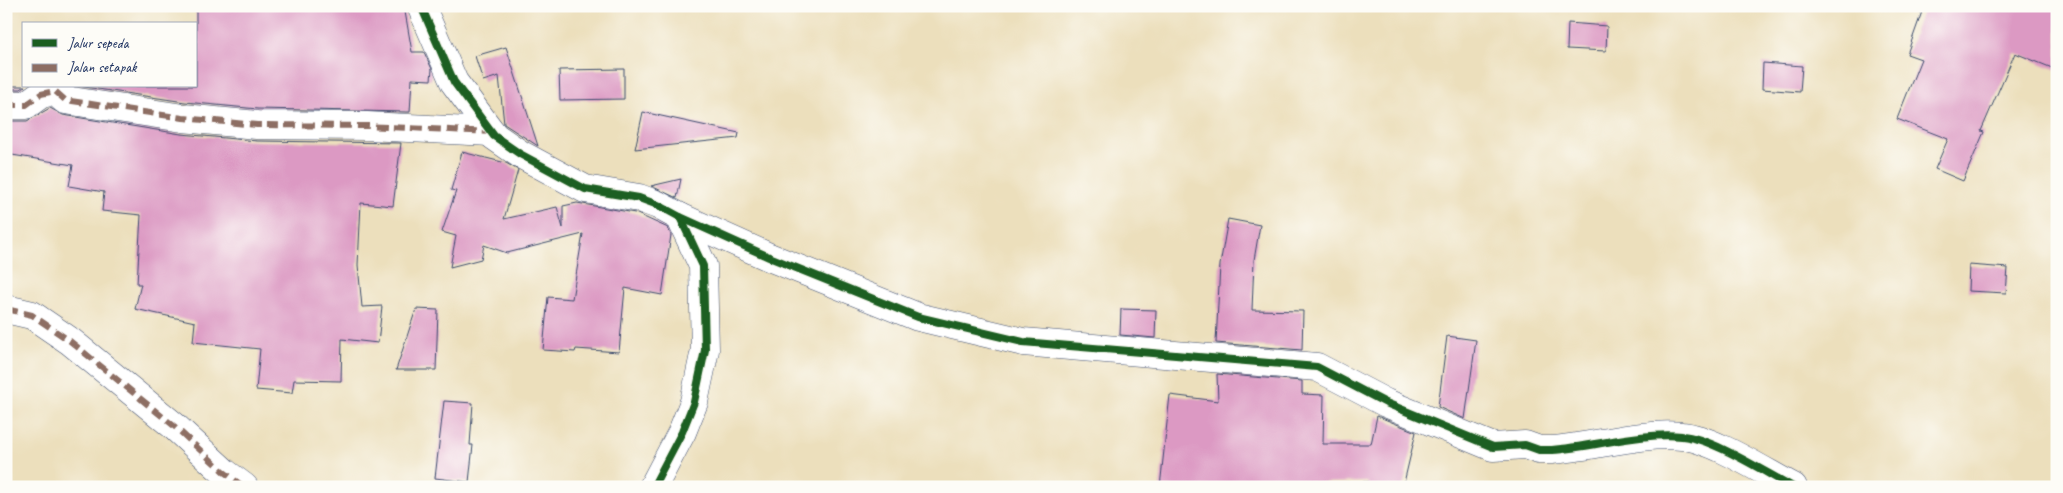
<svg xmlns="http://www.w3.org/2000/svg" width="2063" height="493" viewBox="0 0 2063 493" font-family="Caveat,sans-serif">
	<rect width="100%" height="100%" fill="#fdfcf7"/>
	<filter id="ink" filterUnits="userSpaceOnUse"><feTurbulence type="fractalNoise" baseFrequency=".02" numOctaves="2"/><feDisplacementMap in="SourceGraphic" scale="10" xChannelSelector="R" yChannelSelector="G"/><feConvolveMatrix kernelMatrix="1 2 1 2 8 2 1 2 1" color-interpolation-filters="sRGB"/></filter>
	<filter id="wash" filterUnits="userSpaceOnUse"><feTurbulence type="fractalNoise" baseFrequency=".0096" numOctaves="4" result="noise"/><feDisplacementMap in="SourceGraphic" scale="20" xChannelSelector="R" yChannelSelector="G"/><feGaussianBlur stdDeviation="1.12" result="paint"/><feColorMatrix in="noise" values="0 0 0 0 0 0 0 0 0 0 0 0 0 0 0 0 0 1.4 0 .05"/><feComposite in="paint" operator="in"/></filter>
	<g filter="url(#wash)">
		<rect width="100%" height="100%" fill="#ecdfbc"/>
		<g id="blocks">
			<!-- building -->
			<g fill="#dc99c3">
				<path d="M196,6H404L412,52H424L432,69L431,80L412,79L410,112H407L258,109L185,102L78,86H196Z"/>
				<path d="M1924,6H2057V70L2015,53L1981,131L1984,132L1963,181L1935,169L1948,139L1897,119L1921,59L1907,54Z"/>
				<path d="M1568,23L1607,26L1606,51L1567,49Z"/>
				<path d="M506,47L510,59L538,146L504,124L499,76L483,81L475,56Z"/>
				<path d="M1763,63L1802,66L1800,92L1762,89Z"/>
				<path d="M624,69V99L560,100L559,70Z"/>
				<path d="M6,86H25L21,89H6Z"/>
				<path d="M50,108L63,115L181,134L257,141L401,143L393,206L361,203L358,265L362,307L382,306L378,343L342,339L341,381L294,380L292,393L256,390L260,349L193,342L195,322L135,309L141,284H137L141,215L102,211L104,192L69,186L73,165L6,154V121H27Z"/>
				<path d="M643,112L739,133L738,138L635,149Z"/>
				<path d="M462,152L506,163L518,170L504,219L557,207L563,228V206L577,203L635,213L668,228L671,235L662,295L625,288L619,352L576,349L575,352L543,350L548,297L572,299L583,234L507,253L484,245L481,259L450,267L456,236L442,232L456,191L451,190Z"/>
				<path d="M681,179L677,198L651,186Z"/>
				<path d="M1228,219L1260,225L1254,260L1252,310L1303,311L1302,350L1216,343L1220,265Z"/>
				<path d="M1969,265L2008,268L2006,293L1968,291Z"/>
				<path d="M416,309L438,310L436,370H396Z"/>
				<path d="M1121,309L1156,310L1155,338L1120,335Z"/>
				<path d="M1447,336L1476,340L1465,419L1438,407Z"/>
				<path d="M1217,374L1302,381V394L1324,395L1323,444H1371L1377,416L1416,432L1403,487H1367L1368,482L1312,483V487H1160L1170,395L1218,401Z"/>
				<path d="M444,401L473,403L470,445H473L469,482L435,478Z"/>
			</g>
		</g>
	</g>
	<g filter="url(#ink)">
		<use href="#blocks" fill-opacity="0" stroke="#3a496c" stroke-width="1"/>
		<g fill="none" stroke-linecap="round" stroke-linejoin="round">
			<!-- street casing -->
			<g stroke="#3a496c" stroke-width="29">
				<g id="street">
					<path d="M421,6L454,82L494,136L520,154L585,189L639,198L658,205L680,217L703,266L705,350L694,402L682,432L653,487"/>
					<path d="M6,105H26L41,94L55,91L65,100L183,118L257,125L367,126L491,132"/>
					<path d="M680,217L769,257L918,317L1023,342L1317,367L1386,403L1493,447L1525,445L1539,450H1552C1594,447 1640,432 1682,436C1712,438 1764,472 1793,487"/>
					<path d="M6,309L32,315L70,341L174,426L224,472L244,487"/>
				</g>
			</g>
			<!-- street -->
			<use href="#street" stroke="#fff" stroke-width="28"/>
			<!-- quiet -->
			<g stroke="#8d6e63" stroke-width="6" stroke-dasharray="12 6" stroke-linecap="butt">
				<path d="M6,105H26L41,94L55,91L65,100L183,118L257,125L367,126L491,132"/>
				<path d="M6,309L32,315L70,341L174,426L224,472L244,487"/>
			</g>
			<!-- cycleway casing -->
			<g stroke="#fdfcf7" stroke-width="11">
				<g id="cycleway">
					<path d="M421,6L454,82L494,136L520,154L585,189L639,198L658,205L680,217L703,266L705,350L694,402L682,432L653,487"/>
					<path d="M680,217L769,257L918,317L1023,342L1317,367L1386,403L1493,447L1525,445L1539,450H1552C1594,447 1640,432 1682,436C1712,438 1764,472 1793,487"/>
				</g>
			</g>
			<!-- cycleway -->
			<use href="#cycleway" stroke="#1b5e20" stroke-width="8"/>
		</g>
	</g>
	<!-- margin -->
	<rect width="2063" height="493" fill="none" stroke="#fdfcf7" stroke-width="25"/>
	<!-- legend -->
	<rect x="22" y="22" width="175" height="65" fill="#fdfcf7" stroke="#a3aaba"/>
	<rect x="32" y="39" width="25" height="8" fill="#1b5e20" stroke="#a3aaba"/>
	<text x="68" y="48" font-size="15" fill="#1b2f5e">Jalur sepeda</text>
	<rect x="32" y="64" width="25" height="8" fill="#8d6e63" stroke="#a3aaba"/>
	<text x="68" y="72" font-size="15" fill="#1b2f5e">Jalan setapak</text>
</svg>
